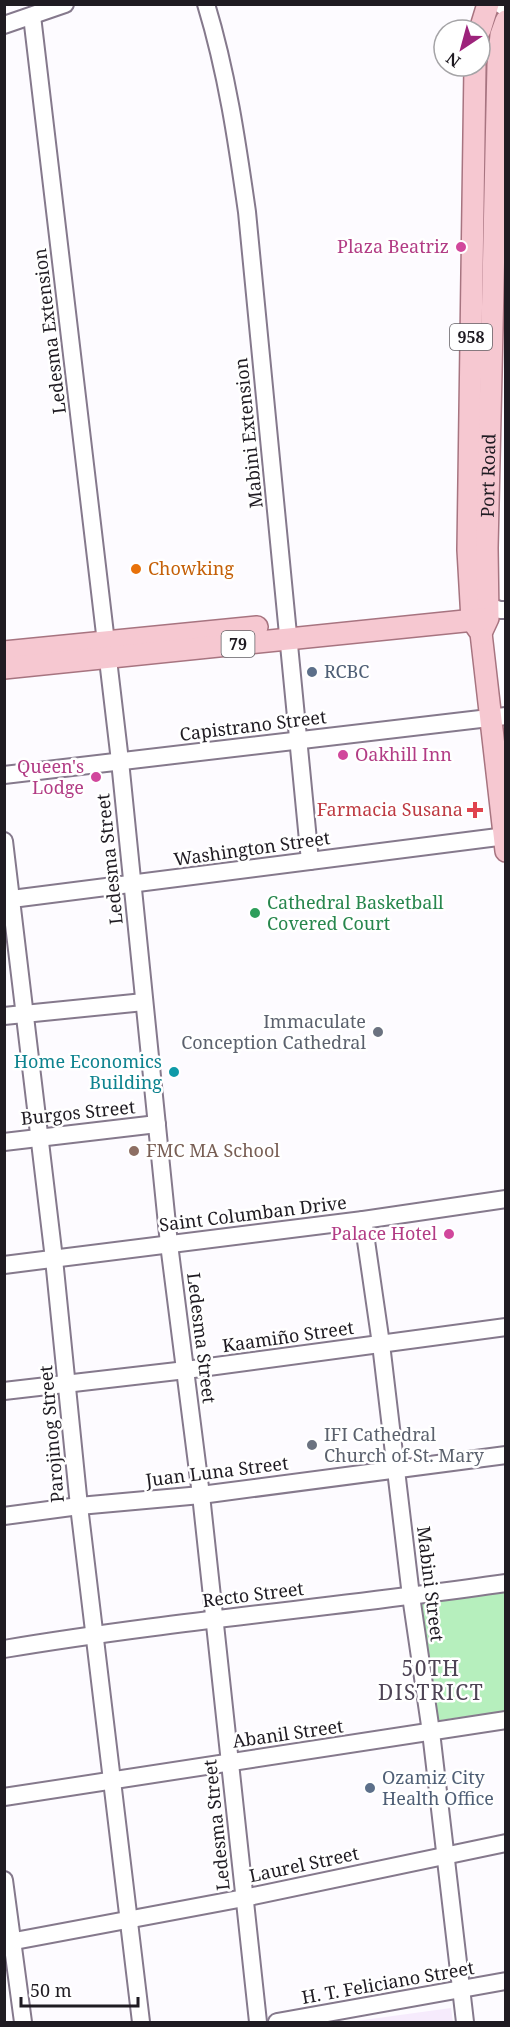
<svg xmlns="http://www.w3.org/2000/svg" width="510" height="2027" viewBox="0 0 510 2027" font-family="'Noto Serif',serif">
	<rect width="100%" height="100%" fill="#fdfbff"/>
	<!-- built -->
	<path fill="#f6ebfc" d="M451,2008L453,2022H349Z"/>
	<!-- green -->
	<path fill="#b6efbd" d="M505,1592V1711L434,1721L415,1604Z"/>
	<g fill="none" stroke-linecap="round" stroke-linejoin="round">
		<!-- minor casing -->
		<g stroke="#85798c" stroke-width="20">
			<g id="minor">
				<path d="M206,4C227,73 237,142 247,212L310,861"/>
				<path d="M500,4L506,8"/>
				<path d="M32,16L120,761L169,1244L201,1495L258,2022"/>
				<path d="M4,25L65,4"/>
				<path d="M488,606L500,610H506"/>
				<path d="M4,775L506,716"/>
				<path d="M4,841L54,1259L79,1506L141,2022"/>
				<path d="M4,900L506,836"/>
				<path d="M4,1016L144,1002"/>
				<path d="M4,1142L157,1124"/>
				<path d="M363,1220L381,1344L411,1596L431,1732L465,2022"/>
				<path d="M4,1265L363,1220L506,1199"/>
				<path d="M4,1391L186,1370L506,1327"/>
				<path d="M4,1516L79,1506L201,1495L506,1455"/>
				<path d="M4,1649C171,1621 339,1607 506,1583"/>
				<path d="M4,1797L506,1720"/>
				<path d="M4,1880L23,2022"/>
				<path d="M4,1943L244,1898L506,1843"/>
				<path d="M277,2022L506,1981"/>
			</g>
		</g>
		<!-- major casing -->
		<g stroke="#a77480" stroke-width="24">
			<g id="major">
				<path d="M480,30L488,4"/>
				<path d="M472,620L468,550L475,66"/>
				<path d="M474,623L481,633L506,851"/>
				<path id="s1" d="M481,633L488,618L487,548L498,65L501,35L506,21"/>
				<path d="M4,652L257,627"/>
				<path d="M4,668L484,619"/>
			</g>
		</g>
		<!-- minor -->
		<use href="#minor" stroke="#fff" stroke-width="16"/>
		<!-- major -->
		<use href="#major" stroke="#f6c8d1" stroke-width="21"/>
	</g>
	<!-- markers -->
	<g fill="#d1479c" stroke="#fff" stroke-width="2">
		<circle cx="461" cy="247" r="6"/>
		<circle cx="343" cy="755" r="6"/>
		<circle cx="96" cy="777" r="6"/>
		<circle cx="449" cy="1234" r="6"/>
	</g>
	<circle fill="#e8710a" stroke="#fff" stroke-width="2" cx="136" cy="569" r="6"/>
	<g fill="#5c6f8a" stroke="#fff" stroke-width="2">
		<circle cx="312" cy="672" r="6"/>
		<circle cx="370" cy="1788" r="6"/>
	</g>
	<path fill="#e0444e" stroke="#fff" stroke-width="2" d="M472 801h6v6h6v6h-6v6h-6v-6h-6v-6h6z"/>
	<circle fill="#2e9e5b" stroke="#fff" stroke-width="2" cx="255" cy="913" r="6"/>
	<g fill="#6b7280" stroke="#fff" stroke-width="2">
		<circle cx="378" cy="1032" r="6"/>
		<circle cx="312" cy="1445" r="6"/>
	</g>
	<circle fill="#0f9aa8" stroke="#fff" stroke-width="2" cx="174" cy="1072" r="6"/>
	<circle fill="#8d6e63" stroke="#fff" stroke-width="2" cx="134" cy="1151" r="6"/>
	<g text-anchor="middle" stroke-width="5" stroke-linejoin="round" paint-order="stroke">
		<!-- shield labels -->
		<g fill="#fff" stroke="#625f64" stroke-width="1.5">
			<rect x="450" y="324" width="42" height="26" rx="4.5"/>
			<rect x="221.5" y="631" width="33" height="26" rx="4.5"/>
		</g>
		<g font-size="16" font-weight="bold" fill="#1f1b22">
			<text x="471" y="343">958</text>
			<text x="238" y="650">79</text>
		</g>
		<!-- hotel labels -->
		<g font-size="18" fill="#b23c85" stroke="#fff" text-anchor="end">
			<text x="449" y="253">Plaza Beatriz</text>
			<text x="355" y="761" text-anchor="start">Oakhill Inn</text>
			<text x="84" y="773">Queen's<tspan x="84" dy="21">Lodge</tspan></text>
			<text x="437" y="1240">Palace Hotel</text>
		</g>
		<!-- street labels -->
		<g font-size="18" fill="#1f1b22" stroke="#fff">
			<text transform="translate(50 331) rotate(-97)" y="6">Ledesma Extension</text>
			<text transform="translate(249 433) rotate(-96)" y="6">Mabini Extension</text>
			<text dy="6" stroke="none"><textPath href="#s1" startOffset="159">Port Road</textPath></text>
			<text transform="translate(253 726) rotate(-7)" y="6">Capistrano Street</text>
			<text transform="translate(252 849) rotate(-8)" y="6">Washington Street</text>
			<text transform="translate(110 859) rotate(-96)" y="6">Ledesma Street</text>
			<text transform="translate(78 1113) rotate(-6)" y="6">Burgos Street</text>
			<text transform="translate(253 1214) rotate(-7)" y="6">Saint Columban Drive</text>
			<text transform="translate(288 1337) rotate(-8)" y="6">Kaamiño Street</text>
			<text transform="translate(201 1338) rotate(83)" y="6">Ledesma Street</text>
			<text transform="translate(52 1434) rotate(-95)" y="6">Parojinog Street</text>
			<text transform="translate(217 1472) rotate(-7)" y="6">Juan Luna Street</text>
			<text transform="translate(430 1584) rotate(83)" y="6">Mabini Street</text>
			<text transform="translate(253 1595) rotate(-7)" y="6">Recto Street</text>
			<text transform="translate(288 1734) rotate(-8)" y="6">Abanil Street</text>
			<text transform="translate(217 1825) rotate(-96)" y="6">Ledesma Street</text>
			<text transform="translate(304 1865) rotate(-12)" y="6">Laurel Street</text>
			<text transform="translate(388 1983) rotate(-10)" y="6">H. T. Feliciano Street</text>
		</g>
		<!-- food labels -->
		<g font-size="18" fill="#c56008" stroke="#fff" text-anchor="start">
			<text x="148" y="575">Chowking</text>
		</g>
		<!-- service labels -->
		<g font-size="18" fill="#4e5e75" stroke="#fff" text-anchor="start">
			<text x="324" y="678">RCBC</text>
			<text x="382" y="1784">Ozamiz City<tspan x="382" dy="21">Health Office</tspan></text>
		</g>
		<!-- health labels -->
		<g font-size="18" fill="#be3a42" stroke="#fff" text-anchor="end">
			<text x="463" y="816">Farmacia Susana</text>
		</g>
		<!-- leisure labels -->
		<g font-size="18" fill="#27864d" stroke="#fff" text-anchor="start">
			<text x="267" y="909">Cathedral Basketball<tspan x="267" dy="21">Covered Court</tspan></text>
		</g>
		<!-- worship labels -->
		<g font-size="18" fill="#5b616d" stroke="#fff" text-anchor="end">
			<text x="366" y="1028">Immaculate<tspan x="366" dy="21">Conception Cathedral</tspan></text>
			<text x="324" y="1441" text-anchor="start">IFI Cathedral<tspan x="324" dy="21">Church of St. Mary</tspan></text>
		</g>
		<!-- culture labels -->
		<g font-size="18" fill="#0d838f" stroke="#fff" text-anchor="end">
			<text x="162" y="1068">Home Economics<tspan x="162" dy="21">Building</tspan></text>
		</g>
		<!-- education labels -->
		<g font-size="18" fill="#785e54" stroke="#fff" text-anchor="start">
			<text x="146" y="1157">FMC MA School</text>
		</g>
		<!-- quarter labels -->
		<g font-size="21" letter-spacing="1.5" fill="#4e4455" stroke="#fff">
			<text x="431" y="1676">50TH<tspan x="431" dy="24">DISTRICT</tspan></text>
		</g>
	</g>
	<!-- border -->
	<rect width="510" height="2027" fill="none" stroke="#1f1b22" stroke-width="12"/>
	<!-- north arrow -->
	<g transform="translate(462 48) rotate(216)"><circle r="28" fill="#ffffff" stroke="#a5a4a7" stroke-width="1.5"/>
	<path d="M0-4.5L10 22L0 15L-10 22Z" fill="#9d237b"/>
	<text y="-9" font-size="16" font-weight="bold" text-anchor="middle" fill="#1f1b22">N</text>
	</g>
	<!-- scale -->
	<path d="M21 1997v9h117v-9" fill="none" stroke="#1f1b22" stroke-width="3"/>
	<text x="30" y="1997" font-size="18" fill="#1f1b22" stroke="#ffffff" stroke-width="4.5" paint-order="stroke">50 m</text>
</svg>
